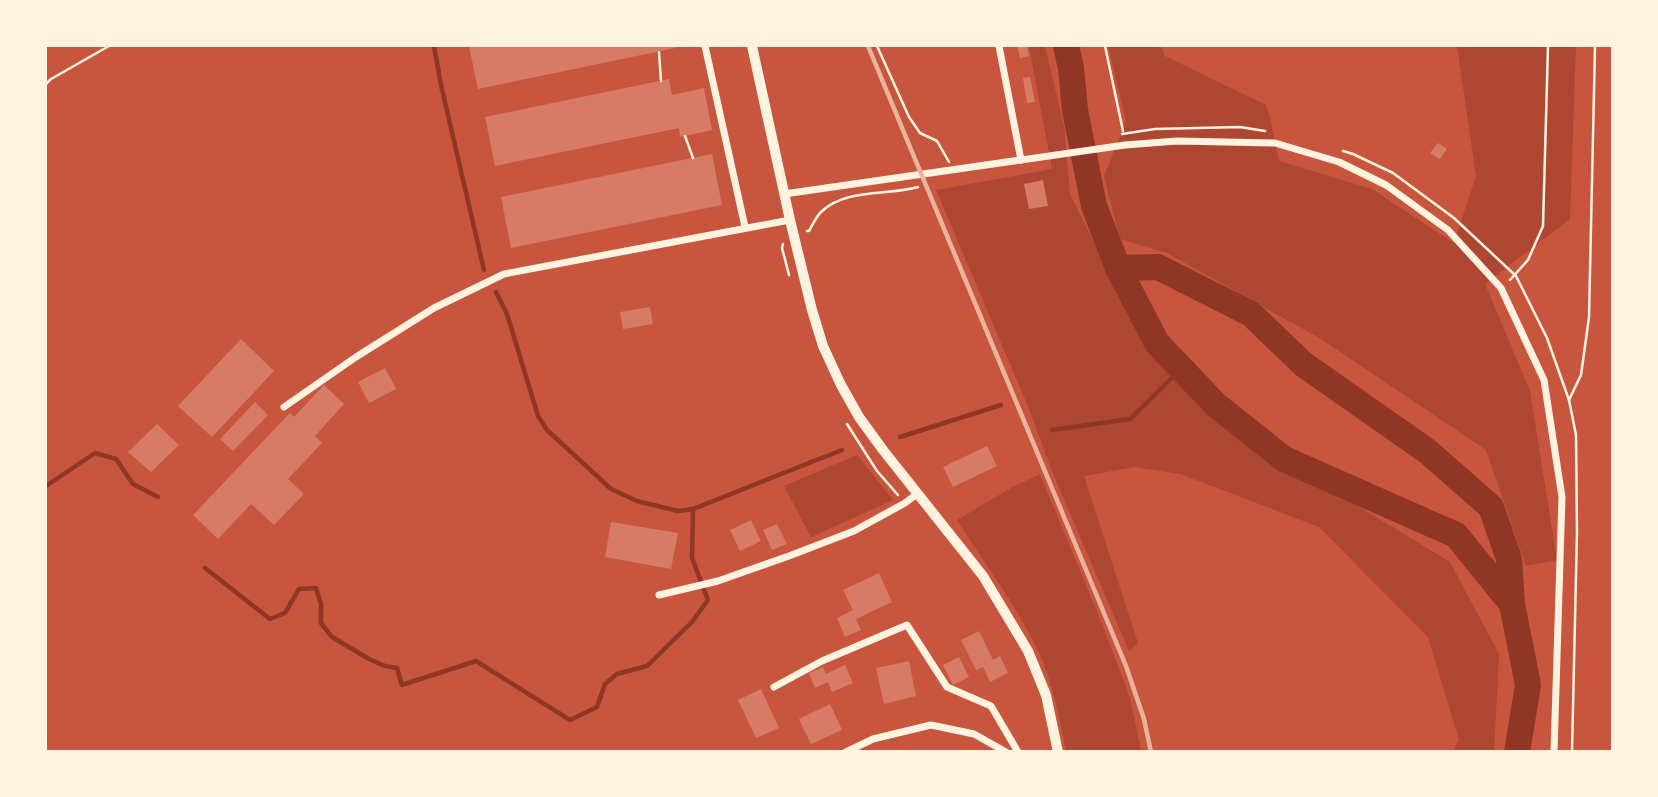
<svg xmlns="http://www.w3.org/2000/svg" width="1658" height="797" viewBox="0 0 1658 797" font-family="'Public Sans',sans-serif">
	<rect width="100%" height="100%" fill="#c8553d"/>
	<!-- green -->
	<g fill="#ae4732">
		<path d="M1029,46H1045L1064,126L1070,194L1146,347L1289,464L1450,562L1499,654L1494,751H1453L1459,740L1428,637L1319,527L1180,474L1135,467L1084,476L1138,643L1129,651L1051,469L1030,411L936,190L1052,169Z"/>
		<path d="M1108,46H1161L1165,56L1266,105L1270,117L1279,161L1372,189L1454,243L1476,176L1457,46H1576L1570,219L1485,284L1530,391L1557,560L1526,566L1486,450L1321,339L1167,253L1120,239L1104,176L1126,121Z"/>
		<path d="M857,455L893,500L811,537L784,486Z"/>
		<path d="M1040,474L1103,626L1130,698L1141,751H1066C1060,719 1053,683 1039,653C1017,606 985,564 957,520L1011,488Z"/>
	</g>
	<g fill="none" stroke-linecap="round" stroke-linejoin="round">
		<!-- stream -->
		<g stroke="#8f3625" stroke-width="4.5">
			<path d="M434,46L441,85L484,270"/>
			<path d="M496,292L507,314L538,416L547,430L611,489L637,501L678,511L693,509L842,450"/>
			<path d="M1052,430L1130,419L1181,369"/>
			<path d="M900,437L1001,405"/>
			<path d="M46,486L95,453L116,459L133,484L158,497"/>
			<path d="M205,568L270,619L285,613L299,589L316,588L321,604V623L332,637L369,659L385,666L397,668L402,685L476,661L570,720L597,707L605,684L617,674L647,666L692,622L708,600L692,558L693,509"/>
		</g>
		<!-- river -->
		<g stroke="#8f3625" stroke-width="26">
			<path d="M1066,46L1071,68L1075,110L1094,206L1118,268L1157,343L1216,405L1284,459L1456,535L1512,604L1528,685L1517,752"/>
			<path d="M1118,268L1158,267L1251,314L1303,364L1427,451L1491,507L1509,559L1512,604"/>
		</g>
	</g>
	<!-- building -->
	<g fill="#d67c66">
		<path d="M469,46H675V48L478,89Z"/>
		<path d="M1017,46H1027L1029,56L1020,58Z"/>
		<path d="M1030,77L1035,102L1027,103L1023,78Z"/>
		<path d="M669,79L672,95L704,88L712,130L680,137L679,128L495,166L485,117Z"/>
		<path d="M1438,143L1447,149L1440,159L1430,153Z"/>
		<path d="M712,154L722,205L511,248L501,197Z"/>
		<path d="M1043,180L1048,206L1029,209L1024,184Z"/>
		<path d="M650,307L653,324L623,329L620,312Z"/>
		<path d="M241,339L274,371L212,437L178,406Z"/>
		<path d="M385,368L396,389L369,403L358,382Z"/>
		<path d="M324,385L344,404L315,436L322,443L288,479L304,494L274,525L251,504L218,539L193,515L290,413L294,417Z"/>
		<path d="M255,402L268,415L233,451L220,439Z"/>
		<path d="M157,424L179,445L151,472L128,452Z"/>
		<path d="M987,446L997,466L953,487L943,467Z"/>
		<path d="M751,520L761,541L740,551L730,530Z"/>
		<path d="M611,522L678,533L671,569L605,557Z"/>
		<path d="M777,524L787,544L772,550L763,530Z"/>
		<path d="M879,573L892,602L856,619L861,630L845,637L837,618L853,610L843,590Z"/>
		<path d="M979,631L993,660L1000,656L1008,673L990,682L983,667L976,670L961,640Z"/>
		<path d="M959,657L969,677L953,685L943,665Z"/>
		<path d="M909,661L916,696L884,704L876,668Z"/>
		<path d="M845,665L853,683L832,692L828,682L815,688L809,673L823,667L826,674Z"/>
		<path d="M761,689L779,728L756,738L738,700Z"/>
		<path d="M830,704L842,730L811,744L799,719Z"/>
	</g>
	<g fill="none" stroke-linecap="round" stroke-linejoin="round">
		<!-- path -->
		<g stroke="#fff3e0" stroke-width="2.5">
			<path d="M877,46L909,117L920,133L937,141L949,162"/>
			<path d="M1105,46L1123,131"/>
			<path d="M659,52L661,81"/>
			<path d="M46,84L51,79L109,46"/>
			<path d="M1122,134L1155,129L1240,127L1265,131"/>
			<path d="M685,136L693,158"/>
			<path d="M1343,151L1353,154L1393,173L1454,218L1516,276L1547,338L1569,400L1576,435L1577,531L1572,752"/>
			<path d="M807,231H809C813,224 816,217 821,212C846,188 887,196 918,187"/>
			<path d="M783,244L782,248L789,275"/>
			<path d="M1510,280L1528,260L1543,226L1548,46"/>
			<path d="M1569,400L1581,375L1589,317L1595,46"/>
			<path d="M847,424L877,471L898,495"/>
		</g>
		<!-- minor -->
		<g stroke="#fff3e0" stroke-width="7">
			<path d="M705,46L745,227"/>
			<path d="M999,46L1021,160"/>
			<path d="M784,194L1125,145L1177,141L1275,143L1339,162L1386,185L1448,230L1501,288L1544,380L1562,497L1554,752"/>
			<path d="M284,407L356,357L434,308L504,274L790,220"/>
			<path d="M659,595L718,581L789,556L854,531L905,503L917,494"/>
			<path d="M774,687L822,661L907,625L947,687L991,706L1018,752"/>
			<path d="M846,752L873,739L931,725L974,734L1006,752"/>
		</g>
		<!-- secondary -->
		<path stroke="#fff3e0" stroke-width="10" d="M752,46L790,220L812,310L823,346L841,385L859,417L883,450L983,576L1028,651L1046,695L1058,752"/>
		<!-- rail -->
		<path stroke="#e9b49f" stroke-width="4.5" d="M868,46L1126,666L1144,719L1151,752"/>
	</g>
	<!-- border -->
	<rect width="1658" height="797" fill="none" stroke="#fff3e0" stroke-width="94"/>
</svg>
